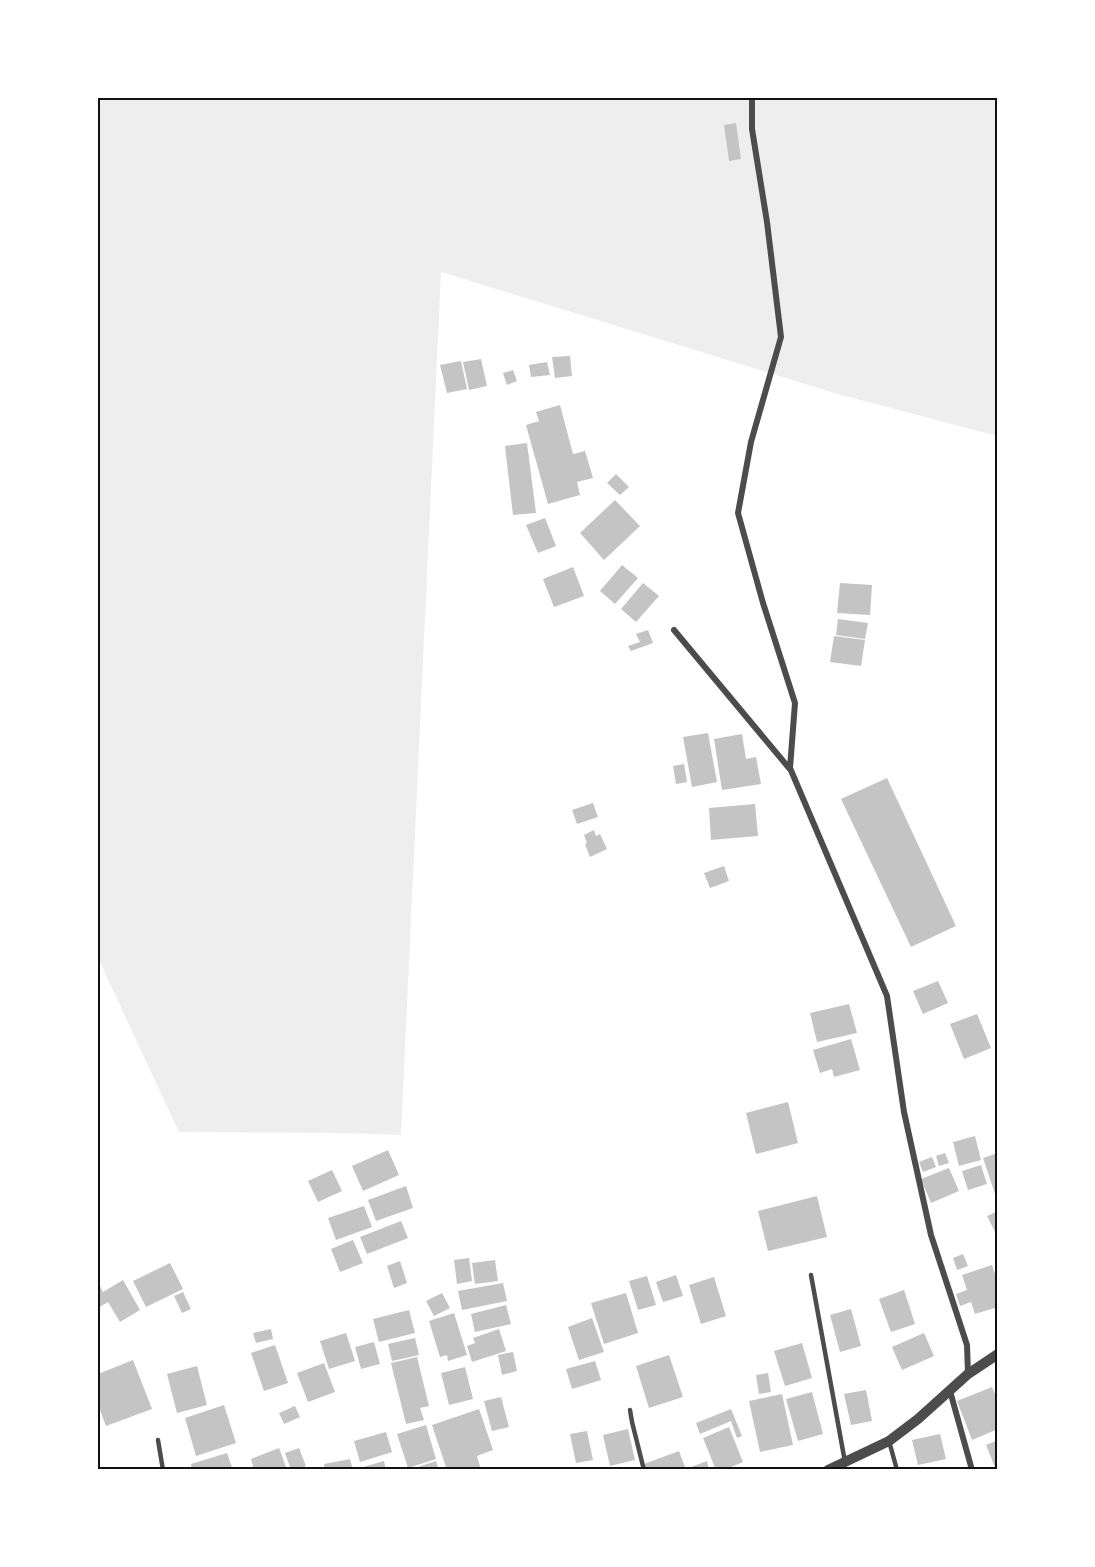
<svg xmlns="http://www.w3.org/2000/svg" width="1095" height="1567" viewBox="0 0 1095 1567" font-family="Commissioner,sans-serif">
	<rect width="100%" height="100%" fill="#fff"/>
	<!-- green -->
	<path fill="#eee" d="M98,98H997V436L838,394L441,272L401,1135L344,1133L179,1132L98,958Z"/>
	<!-- building -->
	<g fill="#c4c4c4">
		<path d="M736,123L741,159L729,161L724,125Z"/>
		<path d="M570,356L572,376L555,378L552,357Z"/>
		<path d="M481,359L487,386L469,390L463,362Z"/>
		<path d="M461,361L467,389L447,393L440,365Z"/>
		<path d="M547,362L550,375L531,377L529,365Z"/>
		<path d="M513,370L517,381L507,385L503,373Z"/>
		<path d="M560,405L573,454L585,451L593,478L577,482L580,495L548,504L526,425L539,421L536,412Z"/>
		<path d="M527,443L536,513L513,515L505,446Z"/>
		<path d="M616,474L629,487L620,495L607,483Z"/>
		<path d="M615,500L640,526L604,560L580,533Z"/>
		<path d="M545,518L556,546L538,553L526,525Z"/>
		<path d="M622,565L638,578L615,604L600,591Z"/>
		<path d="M573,567L584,596L554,607L543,579Z"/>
		<path d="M643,583L659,596L636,622L621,609Z"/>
		<path d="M840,583L872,585L870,615L837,613Z"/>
		<path d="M838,619L868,623L865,639L836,635Z"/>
		<path d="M648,630L653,643L631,651L628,646L640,642L636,634Z"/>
		<path d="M834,636L865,640L861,666L830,662Z"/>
		<path d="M708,733L717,782L692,787L683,737Z"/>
		<path d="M742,734L746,759L756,757L761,784L722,790L714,739Z"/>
		<path d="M684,764L687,782L676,784L673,766Z"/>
		<path d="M887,778L956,926L911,947L841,799Z"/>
		<path d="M593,803L598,817L577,824L572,810Z"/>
		<path d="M755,804L758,836L711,840L709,808Z"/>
		<path d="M594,830L596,836L600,834L607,849L590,857L585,844L587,843L584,835Z"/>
		<path d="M724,866L729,881L710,888L704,873Z"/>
		<path d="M938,981L948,1003L923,1014L913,991Z"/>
		<path d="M849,1004L857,1033L817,1042L810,1013Z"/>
		<path d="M977,1014L991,1048L964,1059L950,1024Z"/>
		<path d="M851,1039L860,1070L834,1077L832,1069L820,1073L813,1050Z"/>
		<path d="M788,1102L798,1143L756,1154L746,1113Z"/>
		<path d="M975,1136L981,1160L959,1166L953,1142Z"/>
		<path d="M388,1150L399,1175L363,1191L352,1166Z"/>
		<path d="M945,1153L949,1163L939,1166L936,1156Z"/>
		<path d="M998,1153V1200H997L983,1158Z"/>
		<path d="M932,1157L936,1167L923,1172L919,1162Z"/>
		<path d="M981,1165L987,1184L968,1190L962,1171Z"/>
		<path d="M949,1168L959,1191L931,1203L921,1179Z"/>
		<path d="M332,1170L342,1191L318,1202L308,1181Z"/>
		<path d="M406,1186L413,1208L376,1221L368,1200Z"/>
		<path d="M817,1196L827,1237L768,1251L758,1211Z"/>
		<path d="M364,1206L372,1227L336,1240L328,1218Z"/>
		<path d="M998,1211V1238L987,1216Z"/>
		<path d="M401,1221L408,1238L367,1254L360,1237Z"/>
		<path d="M353,1240L363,1263L340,1272L331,1249Z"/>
		<path d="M963,1254L968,1266L957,1270L953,1258Z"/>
		<path d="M469,1258L472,1281L457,1284L454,1260Z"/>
		<path d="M495,1260L498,1281L475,1284L472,1263Z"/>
		<path d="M400,1261L407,1283L394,1288L387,1266Z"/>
		<path d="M170,1263L183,1289L146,1307L133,1281Z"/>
		<path d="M992,1265L998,1283V1307L975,1314L971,1302L960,1306L956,1294L967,1290L962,1275Z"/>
		<path d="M676,1275L683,1296L663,1302L656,1282Z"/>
		<path d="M647,1276L656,1305L638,1310L629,1281Z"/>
		<path d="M714,1277L726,1316L701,1324L689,1285Z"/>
		<path d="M123,1280L140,1310L120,1322L108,1302L98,1308V1282L103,1292Z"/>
		<path d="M503,1283L507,1301L462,1310L458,1291Z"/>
		<path d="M904,1290L915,1324L891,1332L879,1299Z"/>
		<path d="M183,1292L191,1309L182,1313L174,1296Z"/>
		<path d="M442,1293L450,1308L434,1316L426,1301Z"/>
		<path d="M626,1293L638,1333L604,1344L591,1303Z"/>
		<path d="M506,1305L511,1324L475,1332L471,1314Z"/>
		<path d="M851,1309L861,1346L840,1352L830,1315Z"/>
		<path d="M409,1310L415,1333L379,1342L373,1319Z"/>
		<path d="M454,1313L467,1355L448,1361L447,1355L440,1357L429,1321Z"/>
		<path d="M592,1318L604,1352L579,1360L568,1327Z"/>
		<path d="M271,1329L273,1339L256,1343L253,1333Z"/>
		<path d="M499,1329L506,1351L472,1362L467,1346L475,1343L473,1338Z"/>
		<path d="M346,1333L355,1361L329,1369L320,1341Z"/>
		<path d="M924,1333L934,1356L902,1370L892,1347Z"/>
		<path d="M415,1338L419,1355L392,1361L388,1344Z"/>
		<path d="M374,1342L380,1364L361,1369L355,1347Z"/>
		<path d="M802,1343L812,1378L785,1386L774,1351Z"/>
		<path d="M275,1345L288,1383L264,1391L251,1353Z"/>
		<path d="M513,1352L517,1371L502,1375L498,1355Z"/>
		<path d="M669,1355L683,1397L649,1408L636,1366Z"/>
		<path d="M417,1357L429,1406L420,1408L424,1420L406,1424L391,1363Z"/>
		<path d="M133,1360L152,1409L106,1426L98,1405V1374Z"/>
		<path d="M595,1361L601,1380L572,1389L566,1369Z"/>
		<path d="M324,1363L335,1392L308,1402L297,1373Z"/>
		<path d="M197,1366L207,1405L177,1413L167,1374Z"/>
		<path d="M465,1367L473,1399L449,1405L441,1373Z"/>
		<path d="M768,1373L771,1392L759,1394L756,1375Z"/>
		<path d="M992,1387L998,1401V1429L972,1440L957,1401Z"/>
		<path d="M866,1390L872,1421L851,1425L844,1394Z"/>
		<path d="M812,1392L823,1434L798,1441L786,1399Z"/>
		<path d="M782,1394L793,1445L760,1452L749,1401Z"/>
		<path d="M501,1397L509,1427L492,1431L484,1401Z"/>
		<path d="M224,1405L236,1443L196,1456L185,1418Z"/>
		<path d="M295,1406L300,1417L284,1424L279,1413Z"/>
		<path d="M479,1409L493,1450L477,1456L481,1470H447L432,1425Z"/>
		<path d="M731,1409L742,1436L737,1438L731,1421L700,1434L696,1423Z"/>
		<path d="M426,1425L436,1459L408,1468L397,1434Z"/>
		<path d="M729,1427L743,1462L724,1470H716L703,1438Z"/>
		<path d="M628,1429L635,1460L610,1466L603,1435Z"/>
		<path d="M587,1431L593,1460L576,1463L570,1434Z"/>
		<path d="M386,1432L392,1452L360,1462L354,1441Z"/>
		<path d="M940,1434L946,1459L918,1465L912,1440Z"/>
		<path d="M998,1440V1470H996L986,1445Z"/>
		<path d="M279,1448L287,1470H254L251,1459Z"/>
		<path d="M299,1448L306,1466L297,1470H291L285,1453Z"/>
		<path d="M679,1451L686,1470H647L644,1464Z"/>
		<path d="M227,1453L233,1470H192L191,1464Z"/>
		<path d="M350,1459L353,1470H325L324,1464Z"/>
		<path d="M384,1461L386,1470H356V1469Z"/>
		<path d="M436,1461L439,1470H412V1469Z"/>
		<path d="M707,1461L709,1470H692L691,1467Z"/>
	</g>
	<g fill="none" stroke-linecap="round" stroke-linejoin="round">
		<!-- service -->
		<g stroke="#4c4c4c" stroke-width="4.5">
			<path d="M811,1275L845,1462"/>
			<path d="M630,1410L632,1422L644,1470"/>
			<path d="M158,1440L163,1470"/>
			<path d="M889,1441L897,1470"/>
		</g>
		<!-- minor -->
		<g stroke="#4c4c4c" stroke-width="6">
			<path d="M752,98V129L767,222L781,337L751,442L738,513L763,603L795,703L790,768L887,996L904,1112L931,1235L967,1345L968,1374"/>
			<path d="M674,630L789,768"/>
			<path d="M950,1391L972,1470"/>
		</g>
		<!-- tertiary -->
		<path stroke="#4c4c4c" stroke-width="10" d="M828,1470L889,1441L918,1419L968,1374L998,1354"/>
	</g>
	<!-- border -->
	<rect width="1095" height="1567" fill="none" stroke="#ffffff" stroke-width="198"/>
	<rect x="99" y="99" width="897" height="1369" fill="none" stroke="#111" stroke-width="2"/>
</svg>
